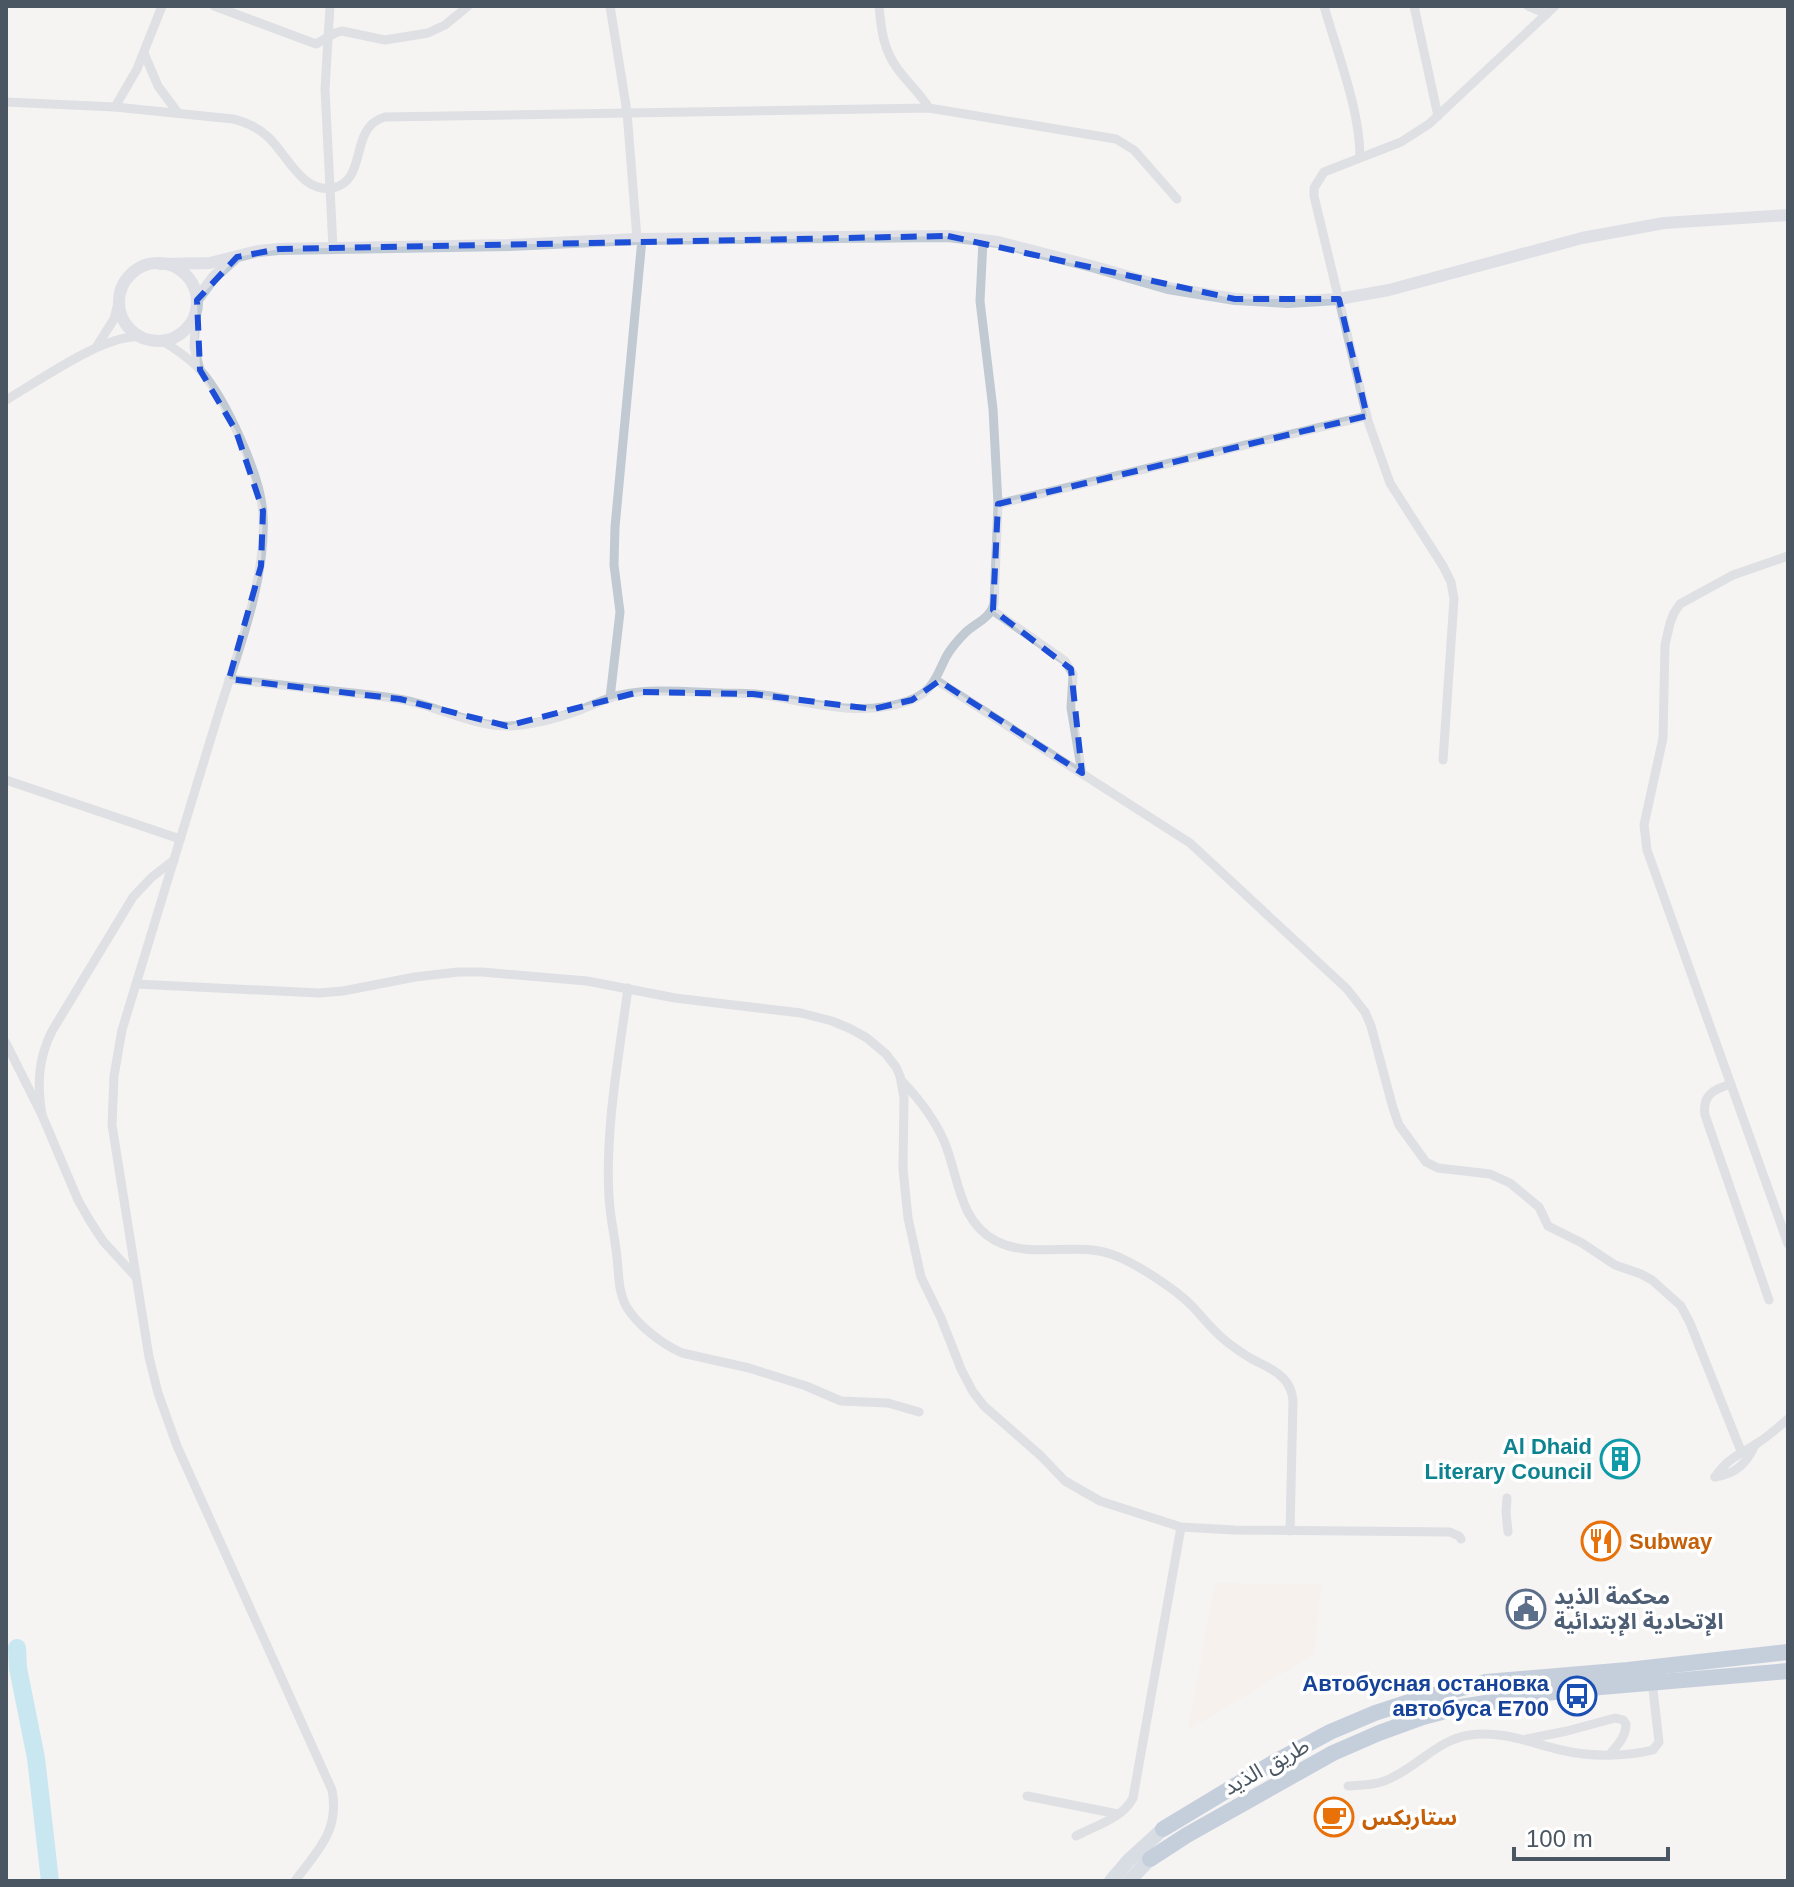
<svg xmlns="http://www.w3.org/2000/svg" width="1794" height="1887" viewBox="0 0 1794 1887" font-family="Helvetica,'Noto Sans Arabic',sans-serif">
	<rect width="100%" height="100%" fill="#f5f3f3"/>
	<!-- sand -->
	<path fill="#f5f0e5" d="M1215,1583L1321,1584L1314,1654L1188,1730Z"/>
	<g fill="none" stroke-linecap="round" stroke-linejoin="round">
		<!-- river -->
		<path stroke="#90daee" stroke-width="18" d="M17,1648L18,1668L36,1758L50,1881"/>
		<!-- street -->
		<g stroke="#c1cad2" stroke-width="9">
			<path d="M214,6L316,44L335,33L342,31L385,40L428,33L445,25L468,6"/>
			<path d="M330,6L325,89L333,248"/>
			<path d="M610,6L627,112L637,239"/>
			<path d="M879,6C881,28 883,49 897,68C907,82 920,93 929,108"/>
			<path d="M1324,6C1337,52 1360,110 1360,157"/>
			<path d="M1414,6L1438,116"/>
			<path d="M1528,6L1547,14"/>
			<path d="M144,53L158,86L178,113"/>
			<path d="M6,102L115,107L233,119C246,122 257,127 267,136C286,152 301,194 333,188C369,180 348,127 385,117L929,108L1116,139L1134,150L1177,199"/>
			<path d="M115,107L137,69L162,6"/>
			<path d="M196,313L194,347L200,370"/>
			<path d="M163,341C176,350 190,358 201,371C226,400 261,476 263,514C267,579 237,654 218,715C186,820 154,925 122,1030L114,1076L112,1125L149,1357L158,1393L177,1446L332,1790C340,1831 317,1851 295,1881"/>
			<path d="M97,346L114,319L119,299"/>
			<path d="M6,400C39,381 104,334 140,337"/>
			<path d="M998,504L1367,416"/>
			<path d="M1788,556L1733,575L1680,604L1674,613L1670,623L1665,645L1663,738L1644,825L1647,850L1788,1244"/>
			<path d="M992,610L1065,661L1073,674L1071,708L1082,773"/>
			<path d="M229,679C267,683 305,688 343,692C364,694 384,696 404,700C439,707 473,726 509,726C533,725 558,718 580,710C593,705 606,698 620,695C649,688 691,692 723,693C738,693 755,693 771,696C817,704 862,717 908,701C933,692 936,677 946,657C951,648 958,640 965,633C975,623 990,619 994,604L998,504L993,409L980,301L983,241"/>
			<path d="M936,680L1190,843L1347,989L1365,1012L1371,1026L1393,1108L1399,1125L1426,1162L1438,1168L1490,1174L1510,1183L1539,1207L1548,1226L1582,1243L1615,1265L1641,1274L1652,1280L1681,1306L1690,1323L1741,1451"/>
			<path d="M610,698L620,612L614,565L615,527L642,239"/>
			<path d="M1443,760L1454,599L1451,582L1443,566L1390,483L1368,421L1314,196V188L1324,172L1401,142L1429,124L1555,6"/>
			<path d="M6,780L180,839"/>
			<path d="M136,984L319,993L343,991L415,977L458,972H482L587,981L675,998L801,1013L832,1021L851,1029L867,1038L886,1054L896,1067L900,1076L904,1098L903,1169L908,1218L921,1277L941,1318L961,1369L973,1392L984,1406L1041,1456L1065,1481L1100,1501L1181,1527L1234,1530L1450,1532L1459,1536L1461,1539"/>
			<path d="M628,988C619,1056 605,1128 609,1197C610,1217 615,1237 617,1258C619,1274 618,1291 626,1306C637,1325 662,1344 682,1353L749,1368L806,1386L841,1401L888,1403L919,1412"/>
			<path d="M6,1043L42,1115L78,1200L90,1221L103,1241L135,1276"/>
			<path d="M902,1081C919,1099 934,1118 944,1141C959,1176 958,1221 996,1241C1031,1259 1074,1242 1111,1254C1134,1262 1176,1289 1193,1307C1204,1319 1214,1332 1227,1342C1235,1348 1243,1354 1252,1359C1263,1365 1275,1369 1283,1378C1289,1384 1292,1392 1293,1400L1290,1531"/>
			<path d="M1731,1084C1714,1089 1702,1095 1705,1115L1769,1300"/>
			<path d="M42,1115C37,1084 38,1059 52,1031L133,897L152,877L174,860"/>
			<path d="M1715,1477C1728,1458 1739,1455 1756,1444C1768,1437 1778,1427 1788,1419"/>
			<path d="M1715,1477C1736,1474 1747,1463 1755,1445"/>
			<path d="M1507,1498L1506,1512L1508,1532"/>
			<path d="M1527,1739L1567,1731L1615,1718L1623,1720L1626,1724C1626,1737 1617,1746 1609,1755"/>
			<path d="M1348,1786C1365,1785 1380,1785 1395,1776C1421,1763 1440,1739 1470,1735C1501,1730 1531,1743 1561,1750C1590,1757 1624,1757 1653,1750L1659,1742L1652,1681"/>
			<path d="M1027,1796L1118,1814"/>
			<path d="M1076,1836C1095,1826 1123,1818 1133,1798L1181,1527"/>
		</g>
		<!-- secondary -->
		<g stroke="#c1cbd6" stroke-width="12">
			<circle cx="158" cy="302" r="39"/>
			<path d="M160,264L210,263L258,251L279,249L510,245L637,239L948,236L998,242L1095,267L1168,288L1235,299L1288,302L1339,299L1389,290L1582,238L1664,223L1788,215"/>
			<path d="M197,300L213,278L234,259"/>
		</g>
		<!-- primary -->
		<g stroke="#b3c2d1" stroke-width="14">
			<path d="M1111,1881L1128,1861L1163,1829"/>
			<path d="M1129,1881L1150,1859"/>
		</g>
		<!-- highway -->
		<g stroke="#8ba5c1" stroke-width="16">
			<path d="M1163,1829L1271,1764L1330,1732L1375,1713L1418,1699L1486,1682L1628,1670L1788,1652"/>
			<path d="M1150,1859L1187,1835L1333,1753L1379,1733L1423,1717L1461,1707L1566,1690L1788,1671"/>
		</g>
	</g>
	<!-- marked area -->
	<path d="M0 0H1794V1887H0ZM948,236L1235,299H1339L1367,416L998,504L993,610L1071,669L1082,773L939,681L912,700L873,709L753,694L639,692L507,726L400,699L229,679L261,566L263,511L236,431L200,370L197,300L237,257L279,249Z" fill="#f5f3f3" fill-opacity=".55" fill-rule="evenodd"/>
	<path fill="none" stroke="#1d4ed8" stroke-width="6" stroke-dasharray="16 10" stroke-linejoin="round" d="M948,236L1235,299H1339L1367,416L998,504L993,610L1071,669L1082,773L939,681L912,700L873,709L753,694L639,692L507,726L400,699L229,679L261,566L263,511L236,431L200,370L197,300L237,257L279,249Z"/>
	<!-- icons -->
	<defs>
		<g id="building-ring" transform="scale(2)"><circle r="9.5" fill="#fff" stroke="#0f9aa8" stroke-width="1.5"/><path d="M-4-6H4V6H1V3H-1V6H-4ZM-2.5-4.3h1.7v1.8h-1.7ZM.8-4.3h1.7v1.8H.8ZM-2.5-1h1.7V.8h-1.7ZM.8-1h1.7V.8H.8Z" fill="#0f9aa8"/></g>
		<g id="restaurant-ring" transform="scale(2)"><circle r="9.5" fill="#fff" stroke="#e8710a" stroke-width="1.5"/><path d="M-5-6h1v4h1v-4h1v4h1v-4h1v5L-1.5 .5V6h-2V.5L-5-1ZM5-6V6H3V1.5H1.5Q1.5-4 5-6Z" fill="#e8710a"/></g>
		<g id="civic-ring" transform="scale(2)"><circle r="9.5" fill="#fff" stroke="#5c6f8a" stroke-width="1.5"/><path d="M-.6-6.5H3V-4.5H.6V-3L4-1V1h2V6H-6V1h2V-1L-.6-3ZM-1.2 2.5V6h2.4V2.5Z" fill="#5c6f8a"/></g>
		<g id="bus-ring" transform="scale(2)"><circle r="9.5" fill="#fff" stroke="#1a4fb4" stroke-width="1.5"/><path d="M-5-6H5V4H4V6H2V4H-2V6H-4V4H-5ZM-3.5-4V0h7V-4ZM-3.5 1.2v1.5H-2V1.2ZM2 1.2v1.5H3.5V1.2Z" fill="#1a4fb4"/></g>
		<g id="cafe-ring" transform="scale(2)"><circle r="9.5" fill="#fff" stroke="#e8710a" stroke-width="1.5"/><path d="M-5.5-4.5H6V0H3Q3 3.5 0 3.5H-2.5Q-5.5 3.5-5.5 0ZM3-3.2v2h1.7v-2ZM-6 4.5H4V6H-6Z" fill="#e8710a"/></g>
	</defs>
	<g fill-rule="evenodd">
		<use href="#building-ring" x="1620" y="1459"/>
		<use href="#restaurant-ring" x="1601" y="1541"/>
		<use href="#civic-ring" x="1526" y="1609"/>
		<use href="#bus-ring" x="1577" y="1696"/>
		<use href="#cafe-ring" x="1334" y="1817"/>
	</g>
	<g text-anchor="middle" stroke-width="7" stroke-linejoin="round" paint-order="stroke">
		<!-- culture labels -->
		<g font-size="22" font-weight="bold" fill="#0d838f" stroke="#fff" text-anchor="end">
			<text x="1592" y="1454">Al Dhaid<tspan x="1592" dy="25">Literary Council</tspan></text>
		</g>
		<!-- food labels -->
		<g font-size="22" font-weight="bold" fill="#c56008" stroke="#fff" text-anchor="start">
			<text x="1629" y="1549">Subway</text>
			<text x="1362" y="1825">ستاربكس</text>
		</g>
		<!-- service labels -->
		<g font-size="22" font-weight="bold" fill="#4e5e75" stroke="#fff" text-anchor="start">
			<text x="1554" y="1604">محكمة الذيد<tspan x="1554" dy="25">الإتحادية الإبتدائية</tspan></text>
		</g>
		<!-- transit labels -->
		<g font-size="22" font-weight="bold" fill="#164399" stroke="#fff" text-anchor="end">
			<text x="1549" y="1691">Автобусная остановка<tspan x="1549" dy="25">автобуса Е700</tspan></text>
		</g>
		<!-- street labels -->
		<g font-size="22" fill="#4a5661" stroke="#fff">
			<text transform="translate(1266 1766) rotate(-29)" y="8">طريق الذيد</text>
		</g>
	</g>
	<!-- border -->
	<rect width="1794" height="1887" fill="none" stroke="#4a5661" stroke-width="16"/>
	<!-- scale -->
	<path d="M1514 1847v12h154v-12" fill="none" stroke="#4a5661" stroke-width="4"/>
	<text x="1526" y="1847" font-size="24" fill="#4a5661" stroke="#ffffff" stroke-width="6" paint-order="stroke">100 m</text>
</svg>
